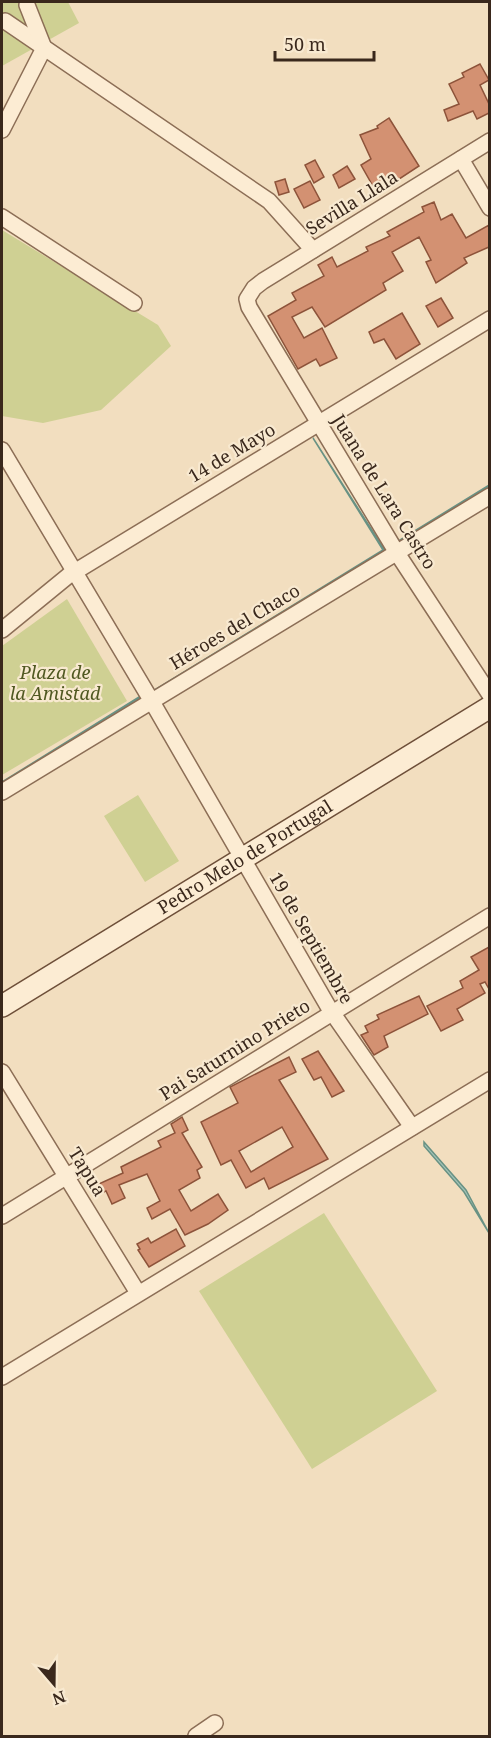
<svg xmlns="http://www.w3.org/2000/svg" width="491" height="1738" viewBox="0 0 491 1738" font-family="'Noto Serif',serif">
	<rect width="100%" height="100%" fill="#f2debf"/>
	<!-- green -->
	<g fill="#cfd093">
		<path d="M2,2H68L79,23L2,66Z"/>
		<path d="M2,230L158,325L171,346L101,410L43,423L2,416Z"/>
		<path d="M67,599L127,701L2,775V646Z"/>
		<path d="M138,795L179,861L145,882L104,816Z"/>
		<path d="M324,1213L437,1391L312,1469L199,1291Z"/>
	</g>
	<!-- water -->
	<g fill="#a3c3b7" stroke="#699284" stroke-width="1.5">
		<path d="M313,438L384,549H387L153,691L383,550Z"/>
		<path d="M489,485V486L400,541V540Z"/>
		<path d="M139,697L140,698L2,783V782Z"/>
		<path d="M424,1142L466,1190L489,1233L464,1192L424,1146Z"/>
	</g>
	<!-- building -->
	<g fill="#d39172" stroke="#8d533a" stroke-width="1.5" fill-rule="evenodd">
		<path d="M480,64L489,80L480,85L489,104V113L477,119L473,111L448,121L444,110L459,104L449,84L464,77L462,73Z"/>
		<path d="M389,118L419,166L384,189L381,184L374,188L361,165L371,159L360,135L378,128L377,126Z"/>
		<path d="M315,160L324,177L314,183L305,165Z"/>
		<path d="M347,166L355,179L339,188L333,175Z"/>
		<path d="M285,179L289,192L279,195L275,182Z"/>
		<path d="M310,181L320,200L304,208L294,189Z"/>
		<path d="M434,202L441,220L452,214L466,238L489,225V247L464,258L467,263L436,283L426,262L431,260L419,237L392,252L403,271L383,283L386,290L325,327L312,307L292,317L304,338L322,328L337,358L320,366L316,359L298,369L268,316L296,300L292,293L324,276L318,265L332,257L337,267L368,251L366,247L390,236L387,232L424,212L422,207Z"/>
		<path d="M441,298L453,318L438,327L426,306Z"/>
		<path d="M402,313L420,344L396,359L384,339L374,343L369,332Z"/>
		<path d="M489,947V989L485,982L480,984L485,993L457,1009L463,1020L441,1031L427,1006L463,988L460,981L479,970L471,957Z"/>
		<path d="M419,996L428,1014L384,1036L388,1047L374,1055L361,1035L368,1032L365,1026L379,1019L377,1015Z"/>
		<path d="M318,1051L344,1091L332,1097L321,1077L314,1080L302,1059Z"/>
		<path d="M289,1057L296,1072L279,1080L328,1159L269,1189L264,1178L246,1188L231,1160L221,1165L201,1122L238,1103L230,1087ZM282,1127L293,1147L251,1172L239,1151Z"/>
		<path d="M182,1117L188,1130L182,1133L202,1167L197,1170L200,1178L179,1190L191,1211L218,1194L228,1210L208,1224L185,1235L170,1209L152,1219L147,1208L160,1201L147,1174L119,1185L125,1198L112,1204L106,1191L96,1195L92,1187L123,1173L121,1167L161,1147L158,1141L175,1133L171,1124Z"/>
		<path d="M176,1229L185,1246L149,1267L138,1250L140,1249L137,1244L148,1238L151,1243Z"/>
	</g>
	<g fill="none" stroke-linecap="round" stroke-linejoin="round">
		<!-- street casing -->
		<g stroke="#8c6e56" stroke-width="18">
			<g id="street">
				<path d="M5,21L269,201L313,250"/>
				<path d="M2,130L44,48L27,5"/>
				<path d="M490,141L263,281L254,288L247,299L249,307L397,553L490,695"/>
				<path d="M461,159L490,208"/>
				<path d="M2,217L134,303"/>
				<path d="M2,450L151,700L329,1008L412,1127"/>
				<path d="M2,630L68,576L490,319"/>
				<path d="M2,792L490,496"/>
				<path d="M2,1072L138,1293"/>
				<path d="M2,1216L490,916"/>
				<path d="M2,1377L490,1080"/>
				<path d="M196,1736L215,1723"/>
			</g>
		</g>
		<!-- secondary casing -->
		<g stroke="#6e4f39" stroke-width="24">
			<g id="secondary">
				<path id="s1" d="M2,1006L490,707"/>
			</g>
		</g>
		<!-- street -->
		<use href="#street" stroke="#fcecd3" stroke-width="15"/>
		<!-- secondary -->
		<use href="#secondary" stroke="#fcecd3" stroke-width="21"/>
	</g>
	<g text-anchor="middle" stroke-width="4.5" stroke-linejoin="round" paint-order="stroke">
		<!-- street labels -->
		<g font-size="18" fill="#3a281c" stroke="#f8e9d0">
			<text transform="translate(352 203) rotate(-32)" y="6">Sevilla Llala</text>
			<text transform="translate(232 453) rotate(-31)" y="6">14 de Mayo</text>
			<text transform="translate(384 492) rotate(58)" y="6">Juana de Lara Castro</text>
			<text transform="translate(235 627) rotate(-31)" y="6">Héroes del Chaco</text>
			<text dy="6" stroke="none"><textPath href="#s1" startOffset="285">Pedro Melo de Portugal</textPath></text>
			<text transform="translate(311 938) rotate(60)" y="6">19 de Septiembre</text>
			<text transform="translate(235 1050) rotate(-32)" y="6">Pai Saturnino Prieto</text>
			<text transform="translate(87 1172) rotate(58)" y="6">Tapua</text>
		</g>
		<!-- park labels -->
		<g font-size="18" font-style="italic" fill="#505821" stroke="#f8e9d0">
			<text x="55" y="679">Plaza de<tspan x="55" dy="21">la Amistad</tspan></text>
		</g>
	</g>
	<!-- border -->
	<rect width="491" height="1738" fill="none" stroke="#3a281c" stroke-width="6"/>
	<!-- north arrow -->
	<g transform="translate(54 1684) rotate(160)" stroke="#f8e9d0" stroke-width="4.5" paint-order="stroke">
	<path d="M0-4.5L10 22L0 15L-10 22Z" fill="#3a281c"/>
	<text y="-9" font-size="16" font-weight="bold" text-anchor="middle" fill="#3a281c">N</text>
	</g>
	<!-- scale -->
	<path d="M275 51v9h99v-9" fill="none" stroke="#3a281c" stroke-width="3"/>
	<text x="284" y="51" font-size="18" fill="#3a281c" stroke="#f8e9d0" stroke-width="4.5" paint-order="stroke">50 m</text>
</svg>
